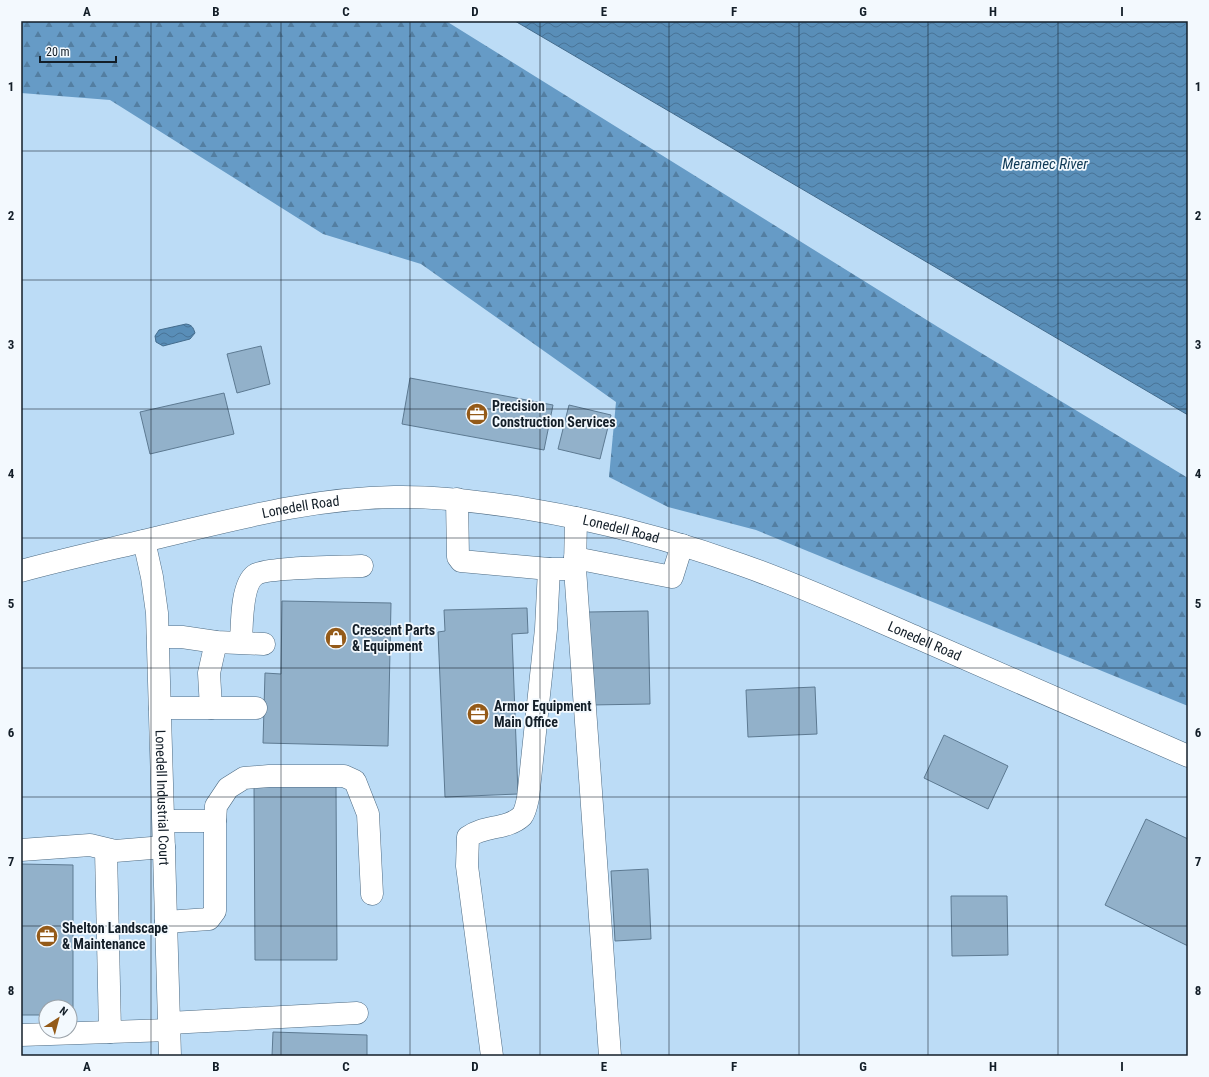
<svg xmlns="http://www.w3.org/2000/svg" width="1209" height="1077" viewBox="0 0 1209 1077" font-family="'Roboto Condensed',sans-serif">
	<defs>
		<pattern id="forest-firs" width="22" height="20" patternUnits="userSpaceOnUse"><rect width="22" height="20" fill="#669bc6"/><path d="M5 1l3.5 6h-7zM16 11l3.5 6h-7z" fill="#537ea1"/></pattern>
		<pattern id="water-waves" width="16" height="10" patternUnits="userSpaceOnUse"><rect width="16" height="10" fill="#598eb8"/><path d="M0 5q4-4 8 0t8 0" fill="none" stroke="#487396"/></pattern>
	</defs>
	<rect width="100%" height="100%" fill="#bcdcf6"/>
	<!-- forest -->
	<path fill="url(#forest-firs)" d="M21,21H446L938,327L1188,478V706L756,530L668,507L609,477L616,402L421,264L323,234L110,100L21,93Z"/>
	<!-- water -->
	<g fill="url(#water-waves)" stroke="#446c8d">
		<path d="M515,21H1188V415Z"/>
		<path d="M186,324C192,325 193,327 195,333L190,339L163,346L156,342L155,336L159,330Z"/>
	</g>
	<!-- building -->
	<g fill="#92b1ca" stroke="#5d7a92">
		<path d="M261,346L270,384L237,393L227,354Z"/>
		<path d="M410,378L553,405L544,450L402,424Z"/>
		<path d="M224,393L234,434L150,454L140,412Z"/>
		<path d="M569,405L611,415L600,459L558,449Z"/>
		<path d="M282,601L391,603L388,746L263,743L265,673L281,674Z"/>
		<path d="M527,608L528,633L512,634L518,794L445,797L438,632L445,631L444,610Z"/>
		<path d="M648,611L650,704L590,705L588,612Z"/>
		<path d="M815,687L817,734L748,737L746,690Z"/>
		<path d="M944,735L1008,766L988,809L924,778Z"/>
		<path d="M254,785H336L337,960H255Z"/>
		<path d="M1146,819L1188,839V946L1105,905Z"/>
		<path d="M21,864L73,865V1016L70,1015V1007H46V1015H21Z"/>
		<path d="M648,869L651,939L615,941L611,871Z"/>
		<path d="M951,896H1007L1008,955L952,956Z"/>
		<path d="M273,1032L367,1035V1056H272Z"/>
	</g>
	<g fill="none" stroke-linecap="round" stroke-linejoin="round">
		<!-- minor casing -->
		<g stroke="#4e6b83" stroke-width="23">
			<g id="minor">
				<path d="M457,499L458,557L461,561L549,569"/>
				<path d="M576,518L575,569L610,1056"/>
				<path id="s1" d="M144,541L152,577L157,613L170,1056"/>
				<path d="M575,558L672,577L682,545"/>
				<path id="s2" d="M21,571C68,558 116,548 164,536C240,518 315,498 394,497C439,496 484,502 528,509C601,521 672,540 742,565C802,586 860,613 918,638C1008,677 1098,716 1188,756"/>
				<path d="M158,637H182L216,642L264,644"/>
				<path d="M241,642C242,626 241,585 255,575C266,567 344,567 362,566"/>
				<path d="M160,708H256"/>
				<path d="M211,708L209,673L216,642"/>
				<path d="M164,821H215L216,806L228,788L244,778L269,776H344L355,781L368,814L372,894"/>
				<path d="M21,850L90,845L115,851L164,847"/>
				<path d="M106,850L110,1032"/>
				<path d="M166,922L209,919L215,911V821"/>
				<path d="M169,1023L357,1013"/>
				<path d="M21,1035L169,1030"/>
				<path d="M492,1056L467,866L468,837C484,825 507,830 522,816C525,812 527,803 528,798L546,629L549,569H575"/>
			</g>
		</g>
		<!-- minor -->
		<use href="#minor" stroke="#fff" stroke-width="22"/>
	</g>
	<!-- grid -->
	<path fill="none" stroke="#131e28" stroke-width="1" stroke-opacity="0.55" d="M151,21V1056M281,21V1056M410,21V1056M540,21V1056M669,21V1056M799,21V1056M928,21V1056M1058,21V1056M21,151H1188M21,280H1188M21,409H1188M21,538H1188M21,668H1188M21,797H1188M21,926H1188"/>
	<!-- icons -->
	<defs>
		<g id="office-disc" transform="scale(1.15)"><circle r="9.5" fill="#945a18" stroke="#f3f9fe"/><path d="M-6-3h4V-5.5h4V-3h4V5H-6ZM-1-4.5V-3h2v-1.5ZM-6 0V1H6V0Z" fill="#fff"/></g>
		<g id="shop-disc" transform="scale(1.15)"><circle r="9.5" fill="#945a18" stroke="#f3f9fe"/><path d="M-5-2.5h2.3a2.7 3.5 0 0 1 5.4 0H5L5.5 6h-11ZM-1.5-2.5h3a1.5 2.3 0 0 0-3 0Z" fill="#fff"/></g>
	</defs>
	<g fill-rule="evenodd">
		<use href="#office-disc" x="477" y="414"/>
		<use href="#shop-disc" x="336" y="638"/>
		<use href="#office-disc" x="478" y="714"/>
		<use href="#office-disc" x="47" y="936"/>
	</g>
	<g text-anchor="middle" stroke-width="3.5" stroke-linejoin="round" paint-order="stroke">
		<!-- poi labels -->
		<g font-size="14" font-weight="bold" fill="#131e28" stroke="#f3f9fe" text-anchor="start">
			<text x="492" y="411">Precision<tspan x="492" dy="16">Construction Services</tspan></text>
			<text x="352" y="635">Crescent Parts<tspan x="352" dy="16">&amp; Equipment</tspan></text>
			<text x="494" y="711">Armor Equipment<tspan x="494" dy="16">Main Office</tspan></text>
			<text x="62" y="933">Shelton Landscape<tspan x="62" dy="16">&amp; Maintenance</tspan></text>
		</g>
		<!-- street labels -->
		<g font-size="14" fill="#131e28" stroke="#f3f9fe">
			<text dy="5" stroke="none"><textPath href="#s2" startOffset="287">Lonedell Road</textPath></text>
			<text dy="5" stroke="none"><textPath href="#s2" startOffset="611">Lonedell Road</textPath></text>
			<text dy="5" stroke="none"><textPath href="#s2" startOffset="935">Lonedell Road</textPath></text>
			<text dy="5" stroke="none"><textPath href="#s1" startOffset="258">Lonedell Industrial Court</textPath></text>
		</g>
		<!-- water labels -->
		<g font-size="15" font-style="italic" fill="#0f3956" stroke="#f3f9fe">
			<text x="1045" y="169">Meramec River</text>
		</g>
	</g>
	<!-- border -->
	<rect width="1209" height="1077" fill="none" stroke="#f3f9fe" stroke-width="44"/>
	<!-- north arrow -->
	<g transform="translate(58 1019) rotate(36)"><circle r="19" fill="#f3f9fe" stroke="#99a1a8"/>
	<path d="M0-3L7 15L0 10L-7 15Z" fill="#945a18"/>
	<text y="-6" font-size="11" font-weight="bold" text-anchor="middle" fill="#131e28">N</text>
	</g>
	<!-- scale -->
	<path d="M40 56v6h76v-6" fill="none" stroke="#131e28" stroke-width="2"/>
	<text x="46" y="56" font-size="12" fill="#131e28" stroke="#f3f9fe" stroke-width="3" paint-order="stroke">20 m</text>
	<rect x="22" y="22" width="1165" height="1033" fill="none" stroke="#131e28" stroke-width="1.5"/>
	<g font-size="13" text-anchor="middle" font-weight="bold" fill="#131e28">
		<text x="87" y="16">A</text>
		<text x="216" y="16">B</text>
		<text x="346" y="16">C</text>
		<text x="475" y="16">D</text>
		<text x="604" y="16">E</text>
		<text x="734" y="16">F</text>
		<text x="863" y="16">G</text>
		<text x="993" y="16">H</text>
		<text x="1122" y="16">I</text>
		<text x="11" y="91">1</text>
		<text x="1198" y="91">1</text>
		<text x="11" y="220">2</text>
		<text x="1198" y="220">2</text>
		<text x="11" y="349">3</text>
		<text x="1198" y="349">3</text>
		<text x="11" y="478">4</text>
		<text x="1198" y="478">4</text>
		<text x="11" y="608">5</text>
		<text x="1198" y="608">5</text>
		<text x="11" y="737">6</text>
		<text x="1198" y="737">6</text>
		<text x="11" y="866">7</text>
		<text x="1198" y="866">7</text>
		<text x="11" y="995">8</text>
		<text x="1198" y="995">8</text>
		<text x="87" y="1071">A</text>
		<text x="216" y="1071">B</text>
		<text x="346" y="1071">C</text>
		<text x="475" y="1071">D</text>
		<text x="604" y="1071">E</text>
		<text x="734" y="1071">F</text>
		<text x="863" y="1071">G</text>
		<text x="993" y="1071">H</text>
		<text x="1122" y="1071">I</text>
	</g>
</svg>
